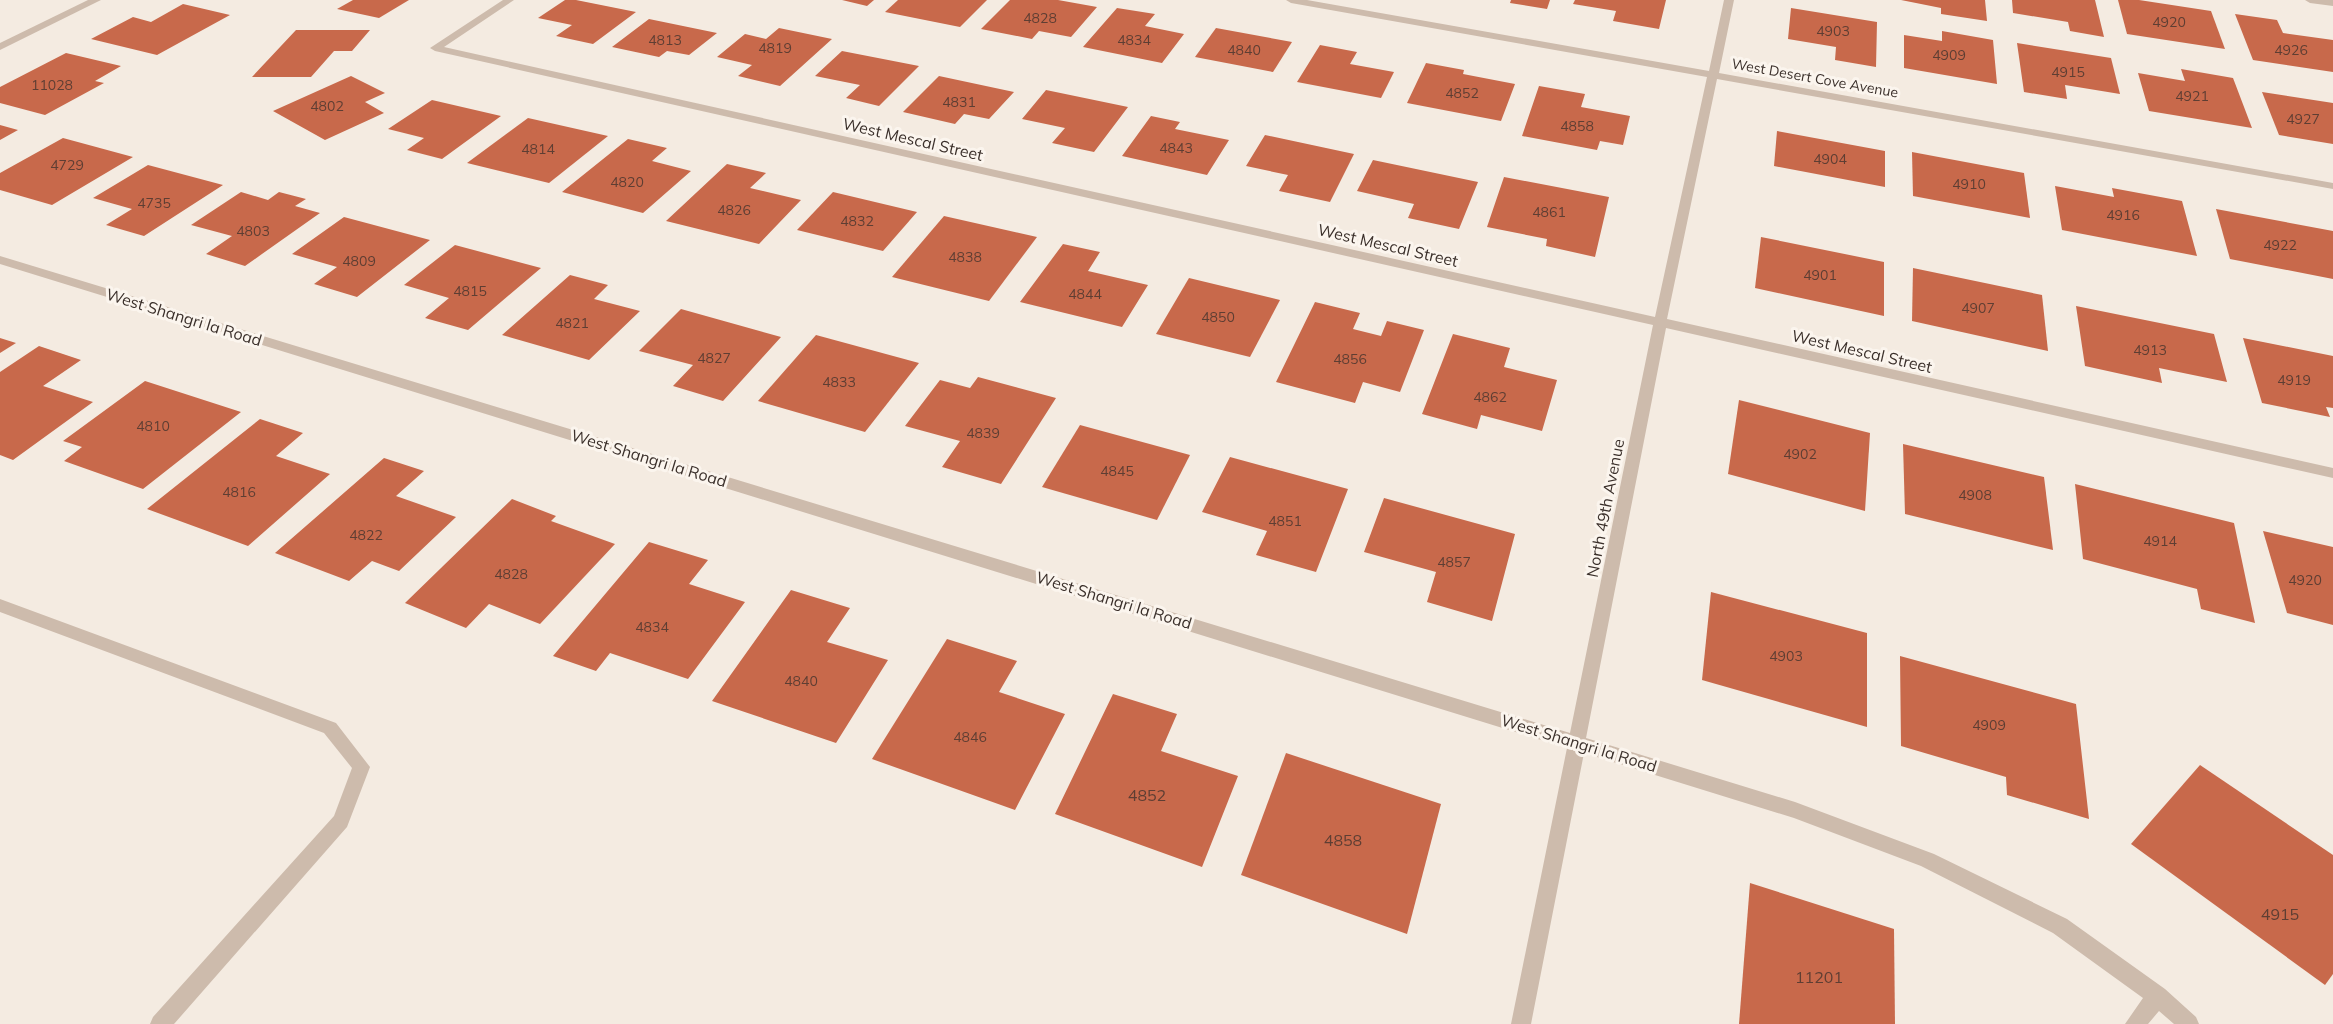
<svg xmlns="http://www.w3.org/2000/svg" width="2333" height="1024" viewBox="0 0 2333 1024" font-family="Mulish,sans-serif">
	<rect width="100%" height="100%" fill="#f4ebe1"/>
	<!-- building -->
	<g fill="#c8694b">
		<path d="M353,0H409L379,18L337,9Z"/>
		<path d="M565,0H576L636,12L593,44L556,36L572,25L538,18Z"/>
		<path d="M842,0H874L867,6Z"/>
		<path d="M898,0H987L960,27L885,12Z"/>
		<path d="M1010,0H1058L1097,7L1071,37L1039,31L1032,39L981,29Z"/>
		<path d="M1511,0H1550L1547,9L1510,3Z"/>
		<path d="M1575,0H1666L1659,29L1613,21L1616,11L1573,4Z"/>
		<path d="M1901,0H1985L1987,21L1941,14V8Z"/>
		<path d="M2012,0H2095L2104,37L2070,31L2068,22L2013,13Z"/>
		<path d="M2118,0H2139L2211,11L2225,49L2127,34Z"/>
		<path d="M183,4L230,15L157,55L91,39L133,17L151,22Z"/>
		<path d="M1117,8L1155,14L1145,26L1184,34L1162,63L1083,47Z"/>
		<path d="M1791,8L1877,22L1876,67L1835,60L1836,47L1788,39Z"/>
		<path d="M2235,14L2277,20L2283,33L2333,40V72L2253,60Z"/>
		<path d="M649,19L717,33L689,55L667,51L659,57L612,47Z"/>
		<path d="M779,28L832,39L780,86L738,76L752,65L717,57L745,34L766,39Z"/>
		<path d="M1216,28L1292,42L1273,72L1195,57Z"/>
		<path d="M296,30H370L352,51H334L311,77H252Z"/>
		<path d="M1942,31L1993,40L1997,84L1904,68V35L1942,41Z"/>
		<path d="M2017,43L2111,58L2120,94L2065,85L2067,99L2024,92Z"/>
		<path d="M1320,45L1357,52L1350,64L1394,72L1381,98L1297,82Z"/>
		<path d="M842,51L919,66L879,106L846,98L860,85L815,76Z"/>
		<path d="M66,53L121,66L95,81L104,83L45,115L0,103V87Z"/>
		<path d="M1426,63L1464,70L1463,74L1515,84L1501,121L1407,103Z"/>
		<path d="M2181,69L2233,78L2252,128L2149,111L2138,73L2185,81Z"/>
		<path d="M351,76L385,93L365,102L384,113L325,140L273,111Z"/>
		<path d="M939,76L1014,92L989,119L964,114L955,124L903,112Z"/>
		<path d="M1539,86L1585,94L1581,107L1630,116L1623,145L1600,141L1597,150L1522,136Z"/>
		<path d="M1046,90L1128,107L1094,152L1052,143L1065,128L1022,119Z"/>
		<path d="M2262,92L2333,103V144L2279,135Z"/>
		<path d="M432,100L501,116L442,159L407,150L424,138L388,129Z"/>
		<path d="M1151,116L1180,122L1175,129L1229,140L1207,175L1122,156Z"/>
		<path d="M528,118L608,136L549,183L467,163Z"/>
		<path d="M0,125L18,130L0,140Z"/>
		<path d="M1777,131L1885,151V187L1774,166Z"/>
		<path d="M1265,135L1354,154L1330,202L1279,191L1288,175L1246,166Z"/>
		<path d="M63,138L133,157L52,205L0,190V173Z"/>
		<path d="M628,139L667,148L652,161L691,171L643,213L562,192Z"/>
		<path d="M1912,152L2024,173L2030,218L1913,196Z"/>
		<path d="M1373,160L1478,182L1459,229L1408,218L1414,204L1357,191Z"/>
		<path d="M727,164L766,173L750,188L801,200L759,244L666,221Z"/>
		<path d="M148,165L223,185L144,236L106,225L132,209L93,198Z"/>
		<path d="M1504,177L1609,197L1595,257L1546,246L1547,239L1487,227Z"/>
		<path d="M2055,186L2114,197L2112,188L2182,201L2197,256L2062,230Z"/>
		<path d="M241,192L268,200L279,192L306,199L295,206L320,213L245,266L206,254L232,236L191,225Z"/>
		<path d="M833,192L917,212L883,251L797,230Z"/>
		<path d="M2216,209L2333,231V279L2230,259Z"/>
		<path d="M944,216L1037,237L989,301L892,277Z"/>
		<path d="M344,217L430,240L357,297L314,284L337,267L292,254Z"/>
		<path d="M1761,237L1884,262V316L1755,288Z"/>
		<path d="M1063,244L1100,252L1088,271L1148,285L1122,327L1020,302Z"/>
		<path d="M455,245L541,268L468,330L425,318L449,298L404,285Z"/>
		<path d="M1913,268L2042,295L2048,351L1912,321Z"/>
		<path d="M570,275L608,285L594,299L640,311L589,360L502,335Z"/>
		<path d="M1189,278L1280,300L1250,357L1156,334Z"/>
		<path d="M1315,302L1360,313L1353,329L1381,336L1387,321L1424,330L1400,392L1363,382L1355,403L1276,382Z"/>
		<path d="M2076,306L2214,334L2227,382L2159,368L2162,383L2085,366Z"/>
		<path d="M681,309L781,337L723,401L673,386L693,365L639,351Z"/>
		<path d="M1453,334L1510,348L1504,367L1557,380L1542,431L1481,415L1477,429L1422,414Z"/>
		<path d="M816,335L919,363L865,432L758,401Z"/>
		<path d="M0,338L16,343L0,353Z"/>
		<path d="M2243,338L2333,356V408L2326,407L2330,417L2262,403Z"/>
		<path d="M39,346L81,360L43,386L93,402L13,460L0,455V372Z"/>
		<path d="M978,377L1056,398L1001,484L942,467L960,441L905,426L940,380L970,388Z"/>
		<path d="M145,381L241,412L143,489L64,461L82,447L63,441Z"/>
		<path d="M1739,400L1870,433L1865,511L1728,474Z"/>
		<path d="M260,419L303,433L276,456L330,474L248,546L147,509Z"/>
		<path d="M1080,425L1190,455L1157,520L1042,487Z"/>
		<path d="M1903,444L2044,477L2053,550L1905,514Z"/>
		<path d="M1230,457L1348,489L1316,572L1256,555L1267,531L1202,512Z"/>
		<path d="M384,458L424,471L396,496L456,517L399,571L372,561L349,581L275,553Z"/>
		<path d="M2075,484L2234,523L2255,623L2201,609L2197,589L2083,559Z"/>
		<path d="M1384,498L1515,534L1492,621L1427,602L1436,572L1364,552Z"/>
		<path d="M512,499L556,516L551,521L615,544L540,624L489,604L466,628L405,603Z"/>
		<path d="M2263,531L2333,547V625L2287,613Z"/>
		<path d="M649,542L708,560L689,584L745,602L688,679L610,653L596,671L553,656Z"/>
		<path d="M791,590L850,608L827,642L888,660L836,743L712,701Z"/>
		<path d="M1711,592L1867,633V727L1702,680Z"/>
		<path d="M947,639L1017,661L999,692L1065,714L1015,810L872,759Z"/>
		<path d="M1900,656L2076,704L2089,819L2007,795L2006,777L1901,746Z"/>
		<path d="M1113,694L1177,714L1161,751L1238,776L1202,867L1055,814Z"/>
		<path d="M1286,753L1441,804L1407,934L1241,875Z"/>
		<path d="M2200,765L2333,855V974L2325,985L2131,844Z"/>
		<path d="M1750,883L1894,929L1895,1024H1739Z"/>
	</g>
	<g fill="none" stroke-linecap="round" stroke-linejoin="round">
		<!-- minor -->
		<g fill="#cdbbac" fill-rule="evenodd">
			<path d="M88,0H101L0,50V43Z"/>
			<path d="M503,0H514L444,47L1655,317L1707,77L1291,3L1286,0H1307L1709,71L1724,0H1734L1719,73L2333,183V189L1717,79L1667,319L2333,468V478L1666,328L1586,738L1795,802L1934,854L2067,919L2165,989L2196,1017L2199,1024H2174L2159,1011L2148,1024H2125L2143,998L2053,933L1921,866L1794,818L1584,753L1531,1024H1511L1567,748L0,264V256L1570,733L1653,325L435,51L430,48Z"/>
			<path d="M2305,0H2333V6L2310,3Z"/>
			<path d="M0,599L336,723L370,767L347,827L174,1024H150L153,1017L334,816L352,768L324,733L0,612Z"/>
		</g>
	</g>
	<g text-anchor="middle" stroke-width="6" stroke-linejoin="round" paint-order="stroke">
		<!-- number labels -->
		<g font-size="14" fill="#5e3e33">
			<text x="1040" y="23">4828</text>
			<text x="2169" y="27">4920</text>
			<text x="1833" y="36">4903</text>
			<text x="665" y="45">4813</text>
			<text x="1134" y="45">4834</text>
			<text x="775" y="53">4819</text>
			<text x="1244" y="55">4840</text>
			<text x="2291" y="55">4926</text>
			<text x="1949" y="60">4909</text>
			<text x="2068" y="77">4915</text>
			<text x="52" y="90">11028</text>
			<text x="1462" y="98">4852</text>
			<text x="2192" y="101">4921</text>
			<text x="959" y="107">4831</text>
			<text x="327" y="111">4802</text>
			<text x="2303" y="124">4927</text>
			<text x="1577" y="131">4858</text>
			<text x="1176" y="153">4843</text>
			<text x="538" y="154">4814</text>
			<text x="1830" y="164">4904</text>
			<text x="67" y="170">4729</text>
			<text x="627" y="187">4820</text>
			<text x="1969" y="189">4910</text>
			<text x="154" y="208">4735</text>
			<text x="734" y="215">4826</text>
			<text x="1549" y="217">4861</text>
			<text x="2123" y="220">4916</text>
			<text x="857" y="226">4832</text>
			<text x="253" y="236">4803</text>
			<text x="2280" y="250">4922</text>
			<text x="965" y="262">4838</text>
			<text x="359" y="266">4809</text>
			<text x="1820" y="280">4901</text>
			<text x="470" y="296">4815</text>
			<text x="1085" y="299">4844</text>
			<text x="1978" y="313">4907</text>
			<text x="1218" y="322">4850</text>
			<text x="572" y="328">4821</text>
			<text x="2150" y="355">4913</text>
			<text x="714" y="363">4827</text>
			<text x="1350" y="364">4856</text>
			<text x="2294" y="385">4919</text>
			<text x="839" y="387">4833</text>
			<text x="1490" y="402">4862</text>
			<text x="153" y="431">4810</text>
			<text x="983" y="438">4839</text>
			<text x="1800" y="459">4902</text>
			<text x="1117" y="476">4845</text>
			<text x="239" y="497">4816</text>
			<text x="1975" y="500">4908</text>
			<text x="1285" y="526">4851</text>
			<text x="366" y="540">4822</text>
			<text x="2160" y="546">4914</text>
			<text x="1454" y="567">4857</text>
			<text x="511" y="579">4828</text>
			<text x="2305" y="585">4920</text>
			<text x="652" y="632">4834</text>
			<text x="1786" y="661">4903</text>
			<text x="801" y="686">4840</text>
			<text x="1989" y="730">4909</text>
			<text x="970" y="742">4846</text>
		</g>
		<!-- far-street labels -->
		<g font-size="14" fill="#3b302b" stroke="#fbf5ee">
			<text transform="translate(1815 78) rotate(10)" y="5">West Desert Cove Avenue</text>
		</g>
		<!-- street labels -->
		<g font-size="16" fill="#3b302b" stroke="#fbf5ee">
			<text transform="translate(913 139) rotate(13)" y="6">West Mescal Street</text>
			<text transform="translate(1388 245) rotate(13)" y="6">West Mescal Street</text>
			<text transform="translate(184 317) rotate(17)" y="6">West Shangri la Road</text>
			<text transform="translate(1862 351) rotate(13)" y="6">West Mescal Street</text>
			<text transform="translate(649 458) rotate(17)" y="6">West Shangri la Road</text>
			<text transform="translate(1605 508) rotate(-79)" y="6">North 49th Avenue</text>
			<text transform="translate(1114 600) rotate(17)" y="6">West Shangri la Road</text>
			<text transform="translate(1579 743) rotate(17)" y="6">West Shangri la Road</text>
		</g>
		<!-- near-number labels -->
		<g font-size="16" fill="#5e3e33">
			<text x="1147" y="801">4852</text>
			<text x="1343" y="846">4858</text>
			<text x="2280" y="920">4915</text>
			<text x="1819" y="983">11201</text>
		</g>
	</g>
</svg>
